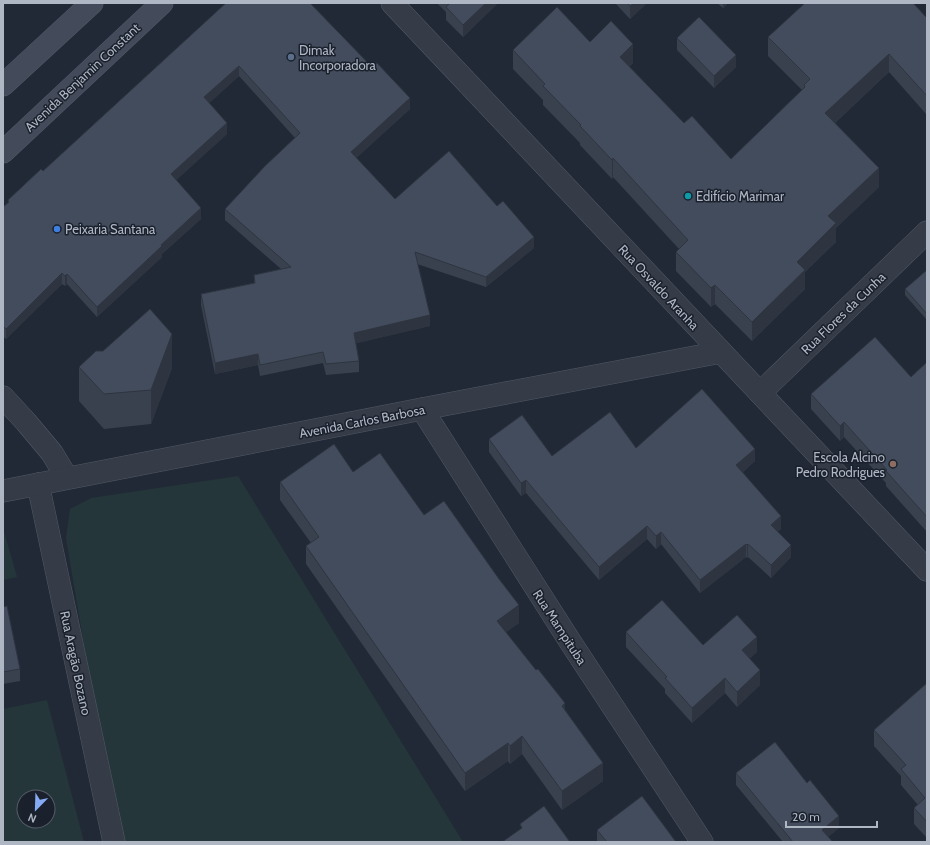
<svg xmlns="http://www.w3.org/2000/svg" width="930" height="845" viewBox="0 0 930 845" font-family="Cabin,sans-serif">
	<rect width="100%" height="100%" fill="#212937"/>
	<!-- green -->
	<g fill="#243639" fill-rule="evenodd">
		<path d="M238,476L463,842H305V841L299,842H117L66,538L70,509L91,498Z"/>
		<path d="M3,528L17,577L3,580Z"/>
		<path d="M47,700L84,842H3V709ZM24,797H48V821H24Z"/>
	</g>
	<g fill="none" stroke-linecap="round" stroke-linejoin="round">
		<!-- minor casing -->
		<g stroke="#525965" stroke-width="23">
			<g id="minor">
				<path d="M392,3L927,570"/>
				<path d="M760,393L927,232"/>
				<path d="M3,397L26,422L52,453L67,478"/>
				<path d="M422,409L571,643L702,842"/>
				<path d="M38,484L114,842"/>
				<path d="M3,491L422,409L721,352"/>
			</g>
		</g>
		<!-- secondary casing -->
		<g stroke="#525965" stroke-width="23">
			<g id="secondary">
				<path d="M3,85L92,3"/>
				<path d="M3,152L162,3"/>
			</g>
		</g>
		<!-- minor -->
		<use href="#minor" stroke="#353b47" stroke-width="22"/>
		<!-- secondary -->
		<use href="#secondary" stroke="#434a5a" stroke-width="22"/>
	</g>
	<!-- wall -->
	<g fill="#39414f">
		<path d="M226,3L410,109L356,158L395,199L534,248L486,287L417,264L430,326L356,343L359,361V372L326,375L323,363L260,376L258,365L215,374L201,305V294L254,283V275L281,269L225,220V209L295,138L239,76L209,103L227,134L176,180L201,219L162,254V257L97,317L67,284L65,286L62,284L6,339L3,336V207L8,203V200L43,171Z"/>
		<path d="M437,3H498L463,37L446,20V12Z"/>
		<path d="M615,3H647L630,19Z"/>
		<path d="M717,3H728L723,8Z"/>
		<path d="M927,18V115L889,72L835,123L879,187L836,228V242L805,272V289L752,341L715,304L711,307L676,271V252L679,249L613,177L612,179L580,145V143L543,105V100L513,69V50L590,42L633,63L629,67L684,123L731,159L802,90L768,56V37Z"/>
		<path d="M677,38L736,67L714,88L677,50Z"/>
		<path d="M927,270V320L905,295V289Z"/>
		<path d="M927,362V532L886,486V483L844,437L840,441L811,409V394L911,377Z"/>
		<path d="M79,367L172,368L151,424L104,429L79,401Z"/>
		<path d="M489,439L552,456L636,448L755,461L743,472L781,529L777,532L791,557L771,578L748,557L747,558L746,557L700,593L661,544L656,549L647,539L599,580L526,493L521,496L489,452Z"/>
		<path d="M353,472L424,515L519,623L506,632L565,710L603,781L562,810L522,754L510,764L508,761L465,791L306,564V546L311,543L280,500V482Z"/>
		<path d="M3,607L20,669V681L3,684Z"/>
		<path d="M626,632L703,645L757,652L750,658L760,685L737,707L725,693L692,723L665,693V689L626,647Z"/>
		<path d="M927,683V838L914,824V808L918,805L901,785V776L874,746V730Z"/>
		<path d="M736,773L839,828L828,837L833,842H783L736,785Z"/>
		<path d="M597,830L676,842H597Z"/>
	</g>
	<!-- shaded-wall -->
	<g fill="#2e3540">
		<path d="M3,3H7L3,6Z"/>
		<path d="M486,3H498L463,37V25Z"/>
		<path d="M634,3H647L630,19V6Z"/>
		<path d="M723,3H728L723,8Z"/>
		<path d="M633,44V63L620,76V57Z"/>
		<path d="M889,54V72L825,132V113Z"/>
		<path d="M736,55V67L714,88V76Z"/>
		<path d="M239,66V76L204,108V97Z"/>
		<path d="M410,98V109L351,163V152Z"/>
		<path d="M227,123V134L171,185V174Z"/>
		<path d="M613,158V177L612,179V160Z"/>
		<path d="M879,168V187L836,228V242L805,272V289L752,341V322L797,262L828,216Z"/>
		<path d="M201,208V219L162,254V257L97,317V307L161,245Z"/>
		<path d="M534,237V248L486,287V277Z"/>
		<path d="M62,273V284L6,339V329Z"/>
		<path d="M67,274V284L65,286V276Z"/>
		<path d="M715,285V304L711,307V288Z"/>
		<path d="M430,315V326L354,344V333Z"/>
		<path d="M172,334V368L151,424V390Z"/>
		<path d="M258,354V365L215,374V363Z"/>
		<path d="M844,422V437L840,441V426Z"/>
		<path d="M755,449V461L736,478V465Z"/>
		<path d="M526,480V493L521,496V483Z"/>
		<path d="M781,516V529L771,538V525Z"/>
		<path d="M647,526V539L599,580V567Z"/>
		<path d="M661,532V544L656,549V536Z"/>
		<path d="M746,544V557L700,593V580Z"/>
		<path d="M748,544V557L747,558V545Z"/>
		<path d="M791,545V557L771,578V565Z"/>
		<path d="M519,605V623L497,639V621Z"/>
		<path d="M757,637V652L742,665V650Z"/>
		<path d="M760,670V685L737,707V692Z"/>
		<path d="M725,678V693L692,723V708Z"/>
		<path d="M565,703V721L562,706Z"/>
		<path d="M522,736V754L510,764V746Z"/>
		<path d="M508,743V761L465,791V773Z"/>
		<path d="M603,763V781L562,810V791Z"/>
		<path d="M839,816V828L822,842V830Z"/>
	</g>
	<!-- building -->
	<g fill="#424c5c" stroke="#2e3540">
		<path d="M226,3H310L372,67L377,63L410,98L351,152L395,199L449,151L497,206L503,201L534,237L486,277L415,252L430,315L354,333L359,361L326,364L323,352L260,365L258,354L215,363L201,294L255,283L254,275L291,267L225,209L265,166L300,133L239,66L204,97L227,123L171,174L201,208L161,245L162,246L97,307L67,274L65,276L62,273L6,329L3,326V207L9,202L8,200L41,169L43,171Z"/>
		<path d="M449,3H486L463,25L446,7L449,4Z"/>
		<path d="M627,3H634L630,6Z"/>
		<path d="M805,3H913L927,18V96L889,54L825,113L879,168L828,216L836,223L797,262L805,270L752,322L715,285L711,288L676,252L688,240L613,158L612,160L580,126L581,125L543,86L545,84L513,50L557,7L590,42L611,21L633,44L620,57L684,123L692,116L731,159L805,87L804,85L810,79L768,37Z"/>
		<path d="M699,17L736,55L714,76L677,38Z"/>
		<path d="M927,270V314L905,289Z"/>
		<path d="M150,309L172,334L151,390L104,394L79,367L96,351H103Z"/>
		<path d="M875,337L911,377L927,362V517L886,471L887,470L844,422L840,426L811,394Z"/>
		<path d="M702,389L755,449L736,465L781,516L771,525L791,545L771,565L748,544L747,545L746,544L700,580L661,532L656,536L647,526L599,567L526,480L521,483L489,439L522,415L552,456L610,412L636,448Z"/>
		<path d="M334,444L353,472L380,453L424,515L444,501L499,579L519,605L497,621L536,670L538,669L565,703L562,706L603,763L562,791L522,736L510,746L508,743L465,773L306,546L319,537L280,482Z"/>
		<path d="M662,600L703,645L737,615L757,637L742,650L760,670L737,692L725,678L692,708L665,678L667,677L626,632Z"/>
		<path d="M7,606L20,669L3,672V607Z"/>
		<path d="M927,683V822L914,808L925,798L901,769L906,765L874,730Z"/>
		<path d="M775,742L807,783L810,780L839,816L822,830L833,842H793L736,773Z"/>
		<path d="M642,796L676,842H607L597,830Z"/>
		<path d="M544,806L570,842H502L522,828L520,824Z"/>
	</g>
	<!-- markers -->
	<circle fill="#5c6f8a" stroke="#1a212c" stroke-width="1.5" cx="291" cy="57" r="4"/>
	<circle fill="#0f9aa8" stroke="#1a212c" stroke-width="1.5" cx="688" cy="196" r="4"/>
	<circle fill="#3f7fe0" stroke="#1a212c" stroke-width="1.5" cx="57" cy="229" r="4"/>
	<circle fill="#8d6e63" stroke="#1a212c" stroke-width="1.5" cx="893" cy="464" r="4"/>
	<g text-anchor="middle" stroke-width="3" stroke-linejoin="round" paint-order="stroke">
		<!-- poi labels -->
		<g font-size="13" fill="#afb6c4" stroke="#1a212c" text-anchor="start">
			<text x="299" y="55">Dimak<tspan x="299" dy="15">Incorporadora</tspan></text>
			<text x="696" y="201">Edifício Marimar</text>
			<text x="65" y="234">Peixaria Santana</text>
			<text x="885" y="462" text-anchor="end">Escola Alcino<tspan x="885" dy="15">Pedro Rodrigues</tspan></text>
		</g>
		<!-- street labels -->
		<g font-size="13" fill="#afb6c4" stroke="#1a212c">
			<text transform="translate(82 77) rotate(-43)" y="5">Avenida Benjamin Constant</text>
			<text transform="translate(659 287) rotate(47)" y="5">Rua Osvaldo Aranha</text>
			<text transform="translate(843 313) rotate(-44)" y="5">Rua Flores da Cunha</text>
			<text transform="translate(362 421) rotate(-11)" y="5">Avenida Carlos Barbosa</text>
			<text transform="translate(560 627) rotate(57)" y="5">Rua Mampituba</text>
			<text transform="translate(76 663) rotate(78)" y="5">Rua Aragão Bozano</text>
		</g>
	</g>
	<!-- border -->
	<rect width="930" height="845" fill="none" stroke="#afb6c4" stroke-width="8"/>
	<!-- north arrow -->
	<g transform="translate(36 809) rotate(203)"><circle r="19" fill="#1a212c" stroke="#565d69"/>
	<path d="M0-3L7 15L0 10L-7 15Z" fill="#85aaf3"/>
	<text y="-6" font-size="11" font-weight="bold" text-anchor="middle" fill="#afb6c4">N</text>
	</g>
	<!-- scale -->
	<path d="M786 821v6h91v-6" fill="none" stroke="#afb6c4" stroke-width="2"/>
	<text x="792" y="821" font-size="12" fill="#afb6c4" stroke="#1a212c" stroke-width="3" paint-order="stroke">20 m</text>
</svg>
